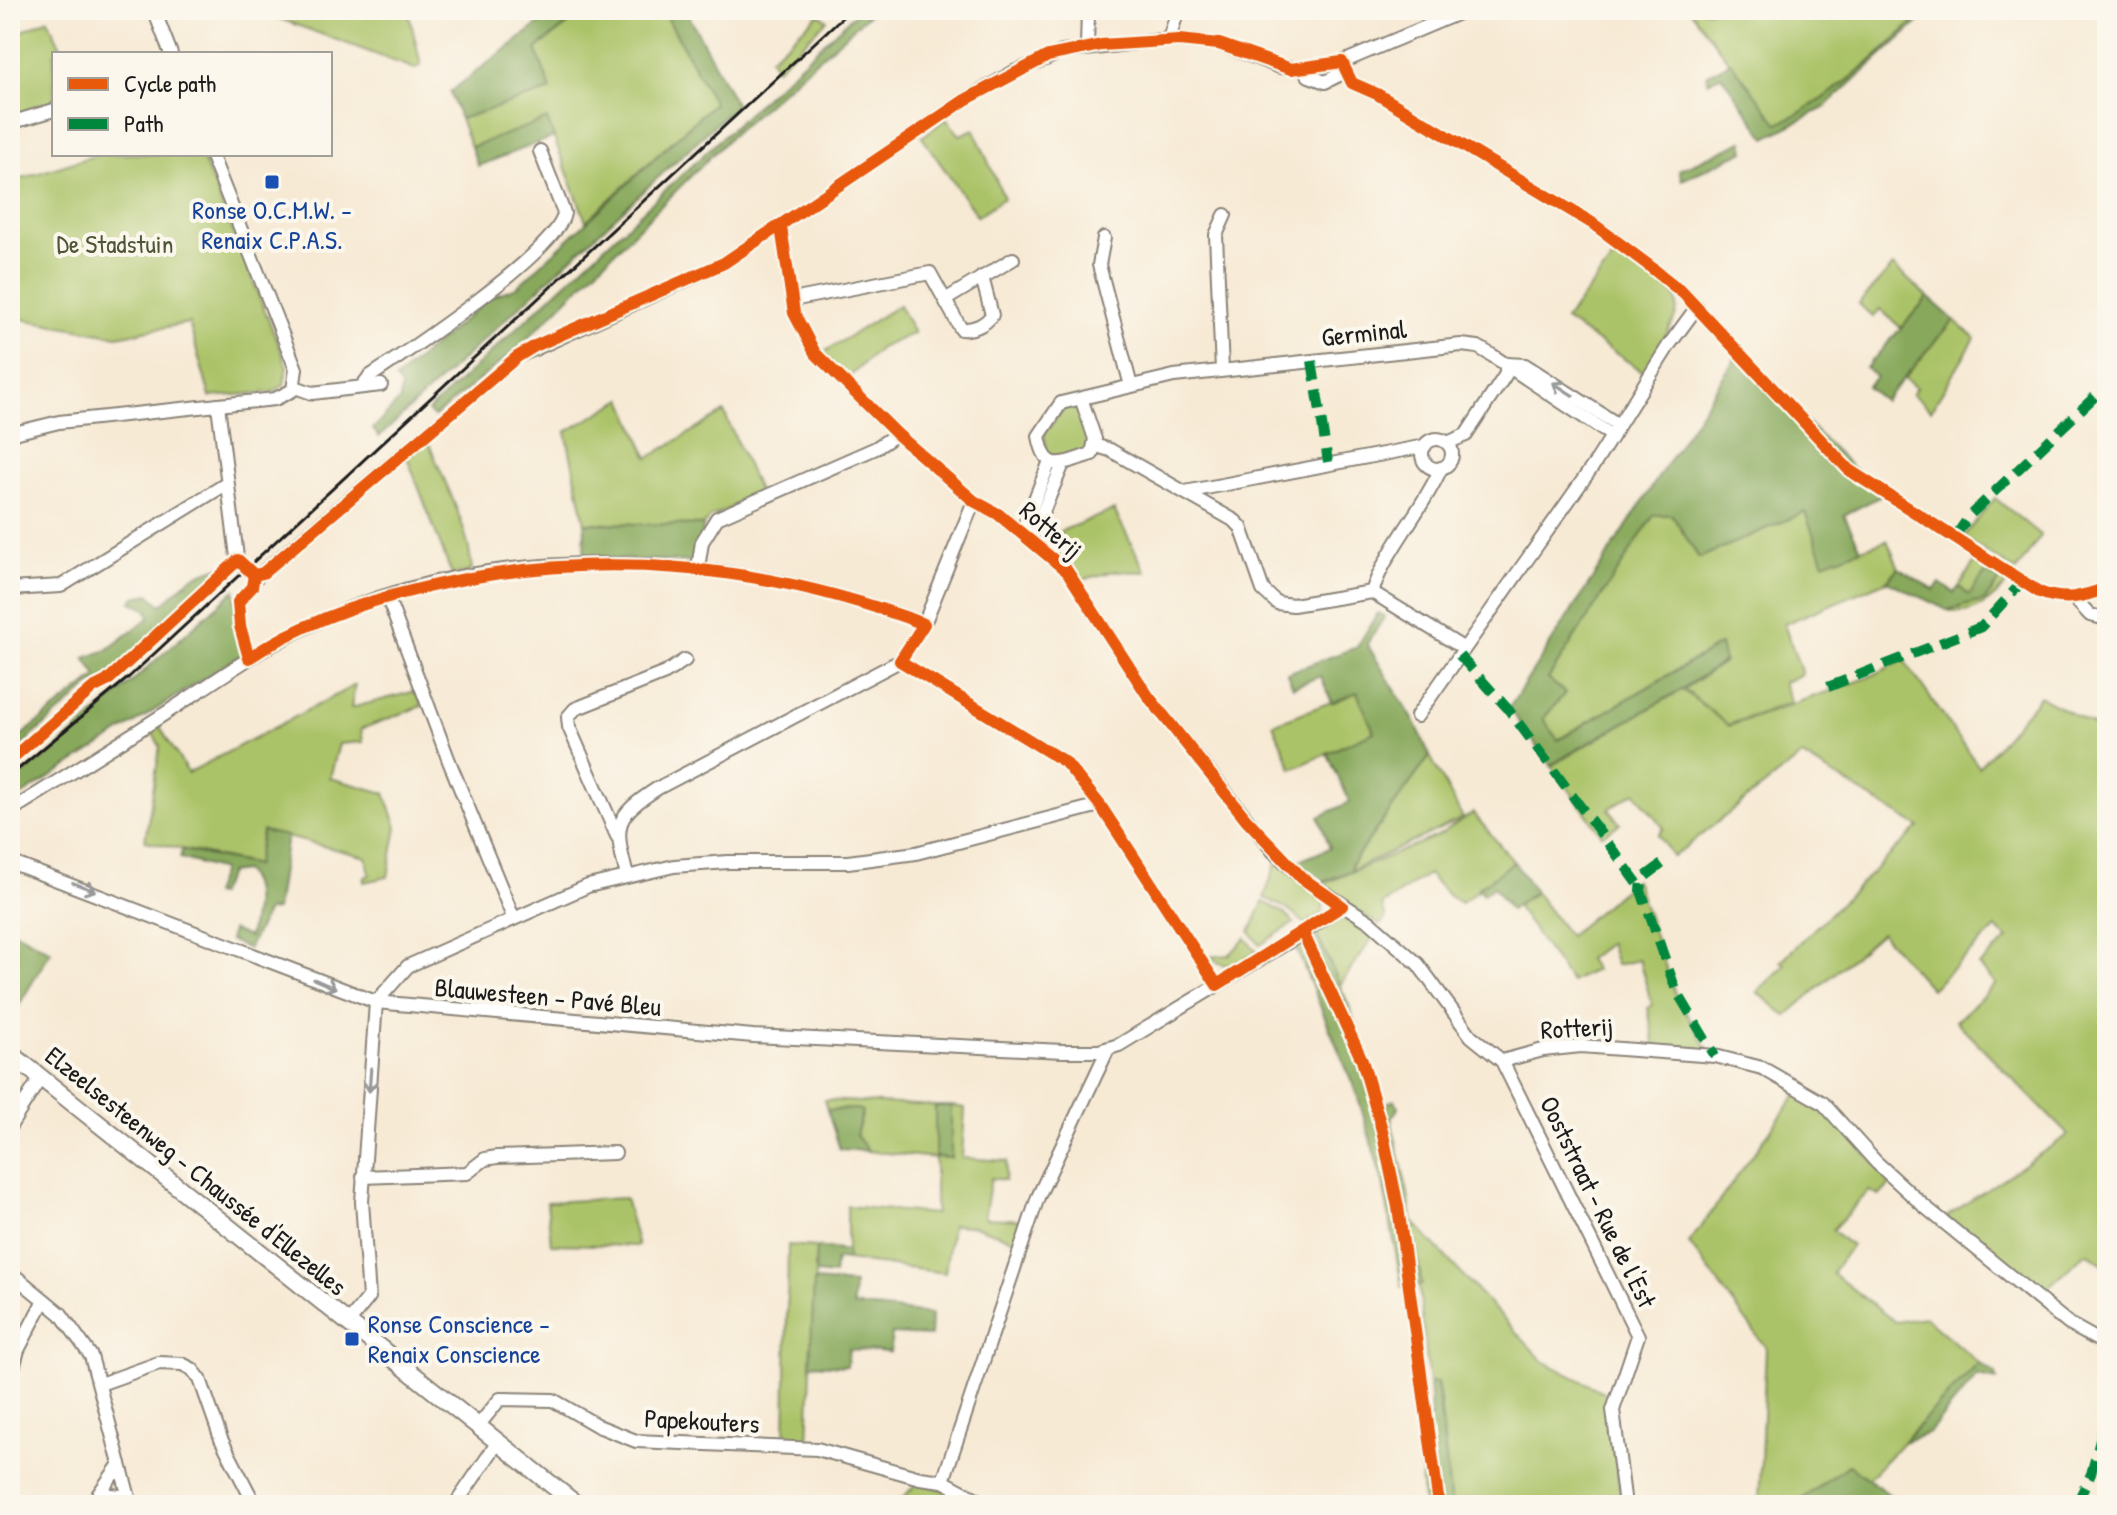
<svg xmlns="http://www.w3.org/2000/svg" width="2117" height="1515" viewBox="0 0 2117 1515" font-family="'Patrick Hand',sans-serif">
	<rect width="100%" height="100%" fill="#fbf7ec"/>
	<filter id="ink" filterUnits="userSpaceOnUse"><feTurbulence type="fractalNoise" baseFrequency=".0125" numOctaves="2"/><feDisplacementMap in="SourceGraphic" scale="16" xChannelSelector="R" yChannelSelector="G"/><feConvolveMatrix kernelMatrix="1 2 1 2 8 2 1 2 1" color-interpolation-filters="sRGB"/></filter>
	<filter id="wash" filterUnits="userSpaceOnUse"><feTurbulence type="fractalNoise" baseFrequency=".006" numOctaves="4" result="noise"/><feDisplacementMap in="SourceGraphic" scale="32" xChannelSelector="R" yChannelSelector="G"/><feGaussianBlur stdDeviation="1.8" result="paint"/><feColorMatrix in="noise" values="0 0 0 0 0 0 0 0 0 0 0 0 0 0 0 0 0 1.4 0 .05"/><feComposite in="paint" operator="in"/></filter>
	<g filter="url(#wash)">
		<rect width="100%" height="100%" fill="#f7ead5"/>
		<!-- green -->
		<g fill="#abc368" stroke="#647042" stroke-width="2">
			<path d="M256,10H408L421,65L415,69Z"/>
			<path d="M562,10H663L714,103L586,221L547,120L471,147L460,119L551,90L536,49L570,23Z"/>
			<path d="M1690,10H1925C1883,54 1833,98 1777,125Z"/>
			<path d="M819,14L827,20L776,69L770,58Z"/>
			<path d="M48,19L64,54H54V103L10,116V37Z"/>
			<path d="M946,119L960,135L974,129L1004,198L977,216L922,137Z"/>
			<path d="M100,154H201L281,350L287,367L284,385L273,392L210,397L189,323L117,336L10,317V182Z"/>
			<path d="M1620,250C1693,306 1691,292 1644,372L1565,320Z"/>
			<path d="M1893,266L1928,297L1901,328L1880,309L1873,317L1859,304Z"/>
			<path d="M899,305L914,333L880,348L847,379L823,353Z"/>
			<path d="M1954,320L1975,338L1931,410L1912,394L1916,388L1904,378Z"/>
			<path d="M623,399L648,458L724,412L760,495L711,517L704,525L585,523L566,432Z"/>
			<path d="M1065,407L1077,408L1082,413L1089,444L1083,452L1060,459L1047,453L1044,434Z"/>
			<path d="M428,441C444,482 469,526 472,571L452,575L407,457Z"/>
			<path d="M1995,498L2041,536L2016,571L1963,537Z"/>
			<path d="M1114,510L1146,572L1114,571L1082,580L1038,540Z"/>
			<path d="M1805,512L1824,562L1887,540L1899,568L1887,581L1784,624L1802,674L1783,683L1791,702L1728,725L1684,689L1724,662L1719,645L1557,740L1543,719L1565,693L1548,679L1654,515H1672L1699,558Z"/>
			<path d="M1977,558L2010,580C1994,599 1973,619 1947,610L1959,608L1999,582L1986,572L1969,596L1959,587Z"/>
			<path d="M1904,660L1979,767L2040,696L2107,733V1268L2087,1252L2040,1294L1946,1217L2068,1135L1956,1021L1996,984L1979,966L2008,939L1996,928L1931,989L1881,933L1786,1016L1757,992L1785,965L1781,961L1919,827L1802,756L1673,857L1658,835L1664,828L1635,792L1609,809L1620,824L1602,835L1551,766L1680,691H1684L1729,726L1867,678Z"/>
			<path d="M355,685L351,708L416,691L422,706L361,729L363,742L339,744L330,778L385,793L397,827L388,877L364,882L365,877L370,875L366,857L263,831L257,865L145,841L160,746L150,729L158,724L188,773Z"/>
			<path d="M1357,692L1375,733L1292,769L1273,724Z"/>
			<path d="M1430,756L1463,818L1352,870L1351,865Z"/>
			<path d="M1473,813L1514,862L1461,903L1449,896L1428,874L1382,905L1386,918L1380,925L1318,886L1437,836Z"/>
			<path d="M1277,861L1324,902L1322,913L1306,924L1284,907L1264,898Z"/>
			<path d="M1635,880L1676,996L1709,1051L1655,1048L1648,1008L1652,1005L1639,960L1616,965L1609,943L1588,959L1595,970L1571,982L1516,906L1535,892L1569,936Z"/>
			<path d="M1263,902L1283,912L1294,923L1260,945L1250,932Z"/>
			<path d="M1347,915L1355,916L1376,933L1340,985L1316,933Z"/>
			<path d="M1246,938L1257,952C1239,963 1228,972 1209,957L1229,955Z"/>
			<path d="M1799,1091L1830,1113L1892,1183L1879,1196L1869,1191L1832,1230L1851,1246L1832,1273L1895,1322L1925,1317L1979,1363L1868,1479L1848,1465L1794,1505H1759L1766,1348L1689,1243Z"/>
			<path d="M824,1100L935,1106L936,1157L951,1158V1106L965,1108L962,1158L1007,1161L1005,1180L991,1178L984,1218L1025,1220L1018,1241L974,1226L952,1225L945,1273L847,1260V1206L935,1214V1158L868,1151L856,1135L862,1116L857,1109L827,1110Z"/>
			<path d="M625,1198L638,1246L551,1244L547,1202Z"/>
			<path d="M1412,1221L1543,1361L1611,1396L1609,1410L1622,1505H1451L1440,1399L1437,1383L1429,1382Z"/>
			<path d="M788,1245L816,1247L808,1444H785Z"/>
			<path d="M918,1482L964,1497L956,1505H896Z"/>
		</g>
		<!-- forest -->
		<g fill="#88a95c" stroke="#52623c" stroke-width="2">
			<path d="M557,10H562L570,22L536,49L551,90L460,119L450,92Z"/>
			<path d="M663,10H686L736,105L379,437L373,429L400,400L401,386L395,379L490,297L517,287L714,103Z"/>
			<path d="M859,10H874L732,135L518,348L434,417L428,411Z"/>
			<path d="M1925,10H1932L1824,108L1766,138L1721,75L1708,82L1706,75L1731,62L1778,124C1833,98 1883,54 1925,10Z"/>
			<path d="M547,119L554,137L478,166L471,147Z"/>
			<path d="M1743,141L1745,151L1682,180L1679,170Z"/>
			<path d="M1928,297L1954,320L1884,401L1867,387L1876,377L1866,368Z"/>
			<path d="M1738,354L1881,496L1844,515L1861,549L1824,563L1805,512L1699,558L1672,515H1654L1548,679L1565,693L1543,719L1558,740L1720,645L1724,661C1669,700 1608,730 1551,765L1509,708Z"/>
			<path d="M585,523L704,525L695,562L584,558Z"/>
			<path d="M218,567L224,570L107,677L90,686L10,755V696L17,739L97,676L85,658L107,650L150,617L146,609L131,602L135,597L149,594L161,605L194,576Z"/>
			<path d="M1899,568L1934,590L1940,583L1954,593L1959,587L1969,595L1986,572L2000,581L1984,601L1947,610L1887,581Z"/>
			<path d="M235,590L237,629L244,653L10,803V783L54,751Z"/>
			<path d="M1378,613L1385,616L1367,644L1417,726L1430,756L1351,864L1352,870L1316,885L1294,863L1330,848L1319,817L1350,802L1327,753L1374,732L1357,692L1332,703L1321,676L1293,687L1287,673L1357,647Z"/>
			<path d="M262,831L287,836L276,910L267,911L248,949L229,940L232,930L249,937C253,916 261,889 244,871L229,873L218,895L213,894L222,870L180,858L182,850L256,865Z"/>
			<path d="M1514,862L1535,892L1510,910L1494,887L1483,894L1478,888Z"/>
			<path d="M10,929L51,951L10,1020Z"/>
			<path d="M1316,933L1348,1003L1382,1105L1395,1100L1399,1107L1391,1119L1408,1193L1422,1285L1402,1287L1383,1182L1357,1094L1295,946Z"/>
			<path d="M935,1106H951V1158L935,1157Z"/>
			<path d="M857,1109L862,1111L856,1135L868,1151L840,1149L827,1110Z"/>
			<path d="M816,1247L847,1251V1260L836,1259L834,1275L815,1273Z"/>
			<path d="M814,1281L854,1284L853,1306L931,1314L930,1336L892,1334L890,1352L849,1349L847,1366L810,1364Z"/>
			<path d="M1979,1363L1996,1374L1997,1380L1977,1376L1929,1433L1903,1442Z"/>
			<path d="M1429,1382L1437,1383L1451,1505H1423L1418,1421L1431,1417Z"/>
			<path d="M1848,1465L1904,1505H1794Z"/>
		</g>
	</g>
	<g filter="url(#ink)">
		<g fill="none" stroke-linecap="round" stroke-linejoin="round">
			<!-- minor casing -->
			<g stroke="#8a8378" stroke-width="16">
				<g id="minor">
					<path d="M154,10L171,54"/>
					<path d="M1169,39L1178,10"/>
					<path d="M1087,47L1088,10"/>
					<path d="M1342,62L1352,83L1377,94L1592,223L1647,264L1683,293L1849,470L2039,592C2065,602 2082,597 2107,588"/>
					<path d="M1303,69L1309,76L1325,82L1345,72"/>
					<path d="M10,123L54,110"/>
					<path d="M781,227L794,313L815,353L897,434L974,501L998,514L1067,571L1148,696L1274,852L1302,878L1370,922L1418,964L1471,1036L1502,1061L1638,1336L1613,1410L1625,1505"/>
					<path d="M1104,238L1099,265L1131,386"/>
					<path d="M792,300L930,273L961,329C973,330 985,325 992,315L982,277"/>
					<path d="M945,300L1013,259"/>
					<path d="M1506,364L1525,365L1617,424"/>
					<path d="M1222,370L1216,235L1225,215"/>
					<path d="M363,385L369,377C405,353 561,249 564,213L540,151"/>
					<path d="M295,387L312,393L381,385"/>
					<path d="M1082,401L1095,439L1092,454C1064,462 1046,477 1039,436L1061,403L1174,376L1461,345L1478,347L1493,356L1611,435"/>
					<path d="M218,405L237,557L242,565L257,577L517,357L724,263L965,100L1014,72L1062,52L1169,39L1219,44L1280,67L1308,69L1345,61L1466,10"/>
					<path d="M10,434L59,422L275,399L293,390L296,369L211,154"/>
					<circle cx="1437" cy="454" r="15"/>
					<path d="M1447,443L1466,435L1506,374V364"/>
					<path d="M1094,445L1110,450L1235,521L1241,527L1263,590L1277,603L1293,605L1372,592L1463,648"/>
					<path d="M1185,492L1425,446"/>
					<path d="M1022,532L1050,461"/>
					<path d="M1031,540L1063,464"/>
					<path d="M698,568L702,542L717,518L876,448L897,434"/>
					<path d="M10,589L61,586L226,484"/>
					<path d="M1372,592C1387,547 1422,512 1441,468"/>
					<path d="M387,596L449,761L513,917"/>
					<path d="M2075,599L2090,615L2107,619"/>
					<path d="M900,661L1065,762L1100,805L1217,985"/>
					<path d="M1417,716L1595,463L1669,345L1697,307"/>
					<path d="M10,811C63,778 116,745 169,711C212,683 252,654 298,631C491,535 727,550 924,624"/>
					<path d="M617,836L569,727L568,717L575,709L665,673L685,660"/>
					<path d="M10,862L376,1002L753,1036L1063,1051H1099L1119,1045L1303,933L1342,906"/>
					<path d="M627,876C614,825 613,817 658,788L900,661L924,624L974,501"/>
					<path d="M376,1002L408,966L588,886L674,866L728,862H848L916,853L1100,805"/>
					<path d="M1502,1061L1543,1050L1581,1046L1715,1056L1762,1068L1823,1103L1876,1162L1924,1206L2069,1324L2107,1345"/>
					<path d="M10,1126L41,1077"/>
					<path d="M363,1177L467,1173L485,1159L497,1157L615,1153"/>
					<path d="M10,1272L61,1314L91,1356L131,1505"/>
					<path d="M348,1323L369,1297L362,1202L376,1002"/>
					<path d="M10,1379L18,1350L44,1300"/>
					<path d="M100,1384L159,1363L182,1364L192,1369L200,1379L221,1439L255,1505"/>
					<path d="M478,1426L500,1399L553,1400L598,1426L636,1441L817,1449L920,1478L943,1481L988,1505"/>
					<path d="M943,1481L1038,1197L1108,1049"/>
					<path d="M98,1495L120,1464"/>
					<path d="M86,1505C101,1493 110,1493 128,1498"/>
					<path d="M455,1505L498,1442"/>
				</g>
			</g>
			<!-- major casing -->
			<g stroke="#8a8378" stroke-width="20">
				<path id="major" d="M10,1053L577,1505"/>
			</g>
			<!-- minor -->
			<use href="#minor" stroke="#fff" stroke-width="12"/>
			<!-- major -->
			<use href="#major" stroke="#fff" stroke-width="16"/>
			<!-- rail -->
			<path stroke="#1c1c1c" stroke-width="3" d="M10,776L128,678L850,10"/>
			<!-- quiet -->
			<g stroke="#00873e" stroke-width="10" stroke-dasharray="20 10" stroke-linecap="butt">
				<path d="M1312,361L1328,462"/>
				<path d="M1954,538L1970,515L2107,385"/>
				<path d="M1459,655L1508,709L1639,885"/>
				<path d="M1828,687L1981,627L2022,582"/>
				<path d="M1662,864L1642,879L1641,891L1676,990L1715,1056"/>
				<path d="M2076,1505L2091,1474L2107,1414"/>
			</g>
			<!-- cycleway casing -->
			<g stroke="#fbf7ec" stroke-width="17">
				<g id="cycleway">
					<path d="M254,575L252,587L238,602L240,626L249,658C301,623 362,602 423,588C592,547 762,563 924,624L900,661L1065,762L1100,805L1217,985L1342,906L1302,878L1246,819L1148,696L1067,571L998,514L974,501L897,434L815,353L794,313L781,227"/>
					<path d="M254,575L263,573L517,357L535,346L724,263L965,100L1048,56L1101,45L1179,40L1219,44L1291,69L1342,62L1352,83L1377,94L1592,223L1647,264L1683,293L1849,470L2039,592C2065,602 2082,597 2107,588"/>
					<path d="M10,760L93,688L107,681L238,560L254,575"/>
					<path d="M1303,933L1362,1060L1382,1130L1398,1207L1439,1505"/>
				</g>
			</g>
			<!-- cycleway -->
			<use href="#cycleway" stroke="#e8590c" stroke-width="12"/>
		</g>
		<!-- one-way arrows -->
		<defs><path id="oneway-shaft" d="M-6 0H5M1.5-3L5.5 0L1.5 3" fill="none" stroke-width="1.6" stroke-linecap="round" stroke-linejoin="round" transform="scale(2)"/></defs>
		<g stroke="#999">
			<use href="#oneway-shaft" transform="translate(1563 389) rotate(-147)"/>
			<use href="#oneway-shaft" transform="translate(84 887) rotate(21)"/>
			<use href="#oneway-shaft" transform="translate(325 984) rotate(23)"/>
			<use href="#oneway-shaft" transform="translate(370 1080) rotate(94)"/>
		</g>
	</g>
	<!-- markers -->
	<g fill="#1a4fb4" stroke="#fbf7ec" stroke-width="3">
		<rect x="264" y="174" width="16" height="16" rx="4"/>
		<rect x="344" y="1331" width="16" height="16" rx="4"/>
	</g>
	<g text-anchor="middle" stroke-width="8" stroke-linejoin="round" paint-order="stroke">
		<!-- transit labels -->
		<g font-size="26" fill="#164399" stroke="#fbf7ec">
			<text x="272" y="219">Ronse O.C.M.W. -<tspan x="272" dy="30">Renaix C.P.A.S.</tspan></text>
			<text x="368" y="1333" text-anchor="start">Ronse Conscience -<tspan x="368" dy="30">Renaix Conscience</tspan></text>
		</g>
		<!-- park labels -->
		<g font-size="26" fill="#4e5637" stroke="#fbf7ec">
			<text x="115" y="253">De Stadstuin</text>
		</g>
		<!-- street labels -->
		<g font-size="26" fill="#1c1c1c" stroke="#fbf7ec">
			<text transform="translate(1364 333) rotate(-6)" y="9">Germinal</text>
			<text transform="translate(1051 530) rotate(41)" y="9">Rotterij</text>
			<text transform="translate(548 997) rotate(5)" y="9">Blauwesteen - Pavé Bleu</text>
			<text transform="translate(1577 1028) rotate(-3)" y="9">Rotterij</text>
			<text transform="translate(196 1171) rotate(39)" y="9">Elzeelsesteenweg - Chaussée d'Ellezelles</text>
			<text transform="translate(1598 1202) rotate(64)" y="9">Ooststraat - Rue de l'Est</text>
			<text transform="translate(702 1421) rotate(3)" y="9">Papekouters</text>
		</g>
	</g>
	<!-- margin -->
	<rect width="2117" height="1515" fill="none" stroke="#fbf7ec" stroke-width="40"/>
	<!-- legend -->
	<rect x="52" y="52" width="280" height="104" fill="#fbf7ec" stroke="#a29f99" stroke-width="2"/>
	<rect x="68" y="78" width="40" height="12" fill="#e8590c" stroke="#a29f99" stroke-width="2"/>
	<text x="124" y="92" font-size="24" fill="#1c1c1c">Cycle path</text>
	<rect x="68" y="118" width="40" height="12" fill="#00873e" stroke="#a29f99" stroke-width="2"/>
	<text x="124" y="132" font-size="24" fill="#1c1c1c">Path</text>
</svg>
